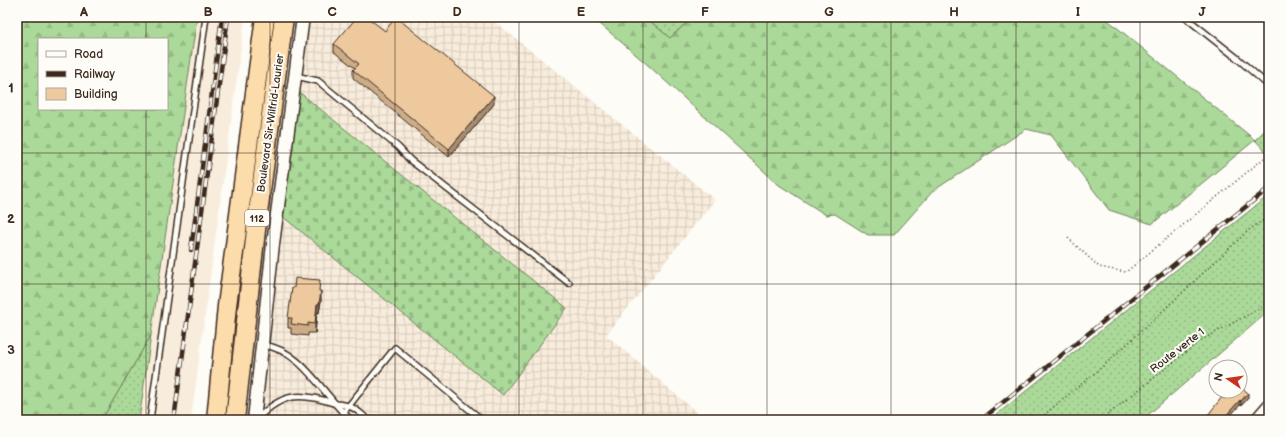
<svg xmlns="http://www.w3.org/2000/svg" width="1286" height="437" viewBox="0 0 1286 437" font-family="'Balsamiq Sans',sans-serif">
	<defs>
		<pattern id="industrial-grid" width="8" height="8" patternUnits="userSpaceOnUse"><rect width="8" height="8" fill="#f8eddc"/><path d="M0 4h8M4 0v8" fill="none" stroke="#d6cbbc"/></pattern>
		<pattern id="grass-dots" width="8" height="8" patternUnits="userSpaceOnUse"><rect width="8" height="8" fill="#aad999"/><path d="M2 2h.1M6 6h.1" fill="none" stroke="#93ba83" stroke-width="1.8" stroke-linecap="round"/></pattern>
		<pattern id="forest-firs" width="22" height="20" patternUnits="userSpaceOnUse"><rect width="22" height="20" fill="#aad999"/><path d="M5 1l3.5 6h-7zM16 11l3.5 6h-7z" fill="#93ba83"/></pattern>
		<pattern id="cemetery-stones" width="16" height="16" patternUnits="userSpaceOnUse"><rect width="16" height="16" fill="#aad999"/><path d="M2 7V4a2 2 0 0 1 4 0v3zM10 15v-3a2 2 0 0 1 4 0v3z" fill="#93ba83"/></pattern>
	</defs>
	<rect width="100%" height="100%" fill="#fdfcf7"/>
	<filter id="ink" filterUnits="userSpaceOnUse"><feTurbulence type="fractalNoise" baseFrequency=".025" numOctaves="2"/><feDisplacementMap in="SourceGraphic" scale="8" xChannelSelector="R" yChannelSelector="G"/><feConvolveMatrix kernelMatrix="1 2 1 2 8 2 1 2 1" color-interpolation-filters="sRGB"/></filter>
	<g filter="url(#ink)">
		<!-- built -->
		<path fill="#f8eddc" d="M197,17H245L191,420H139Z"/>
		<!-- industrial -->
		<path fill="url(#industrial-grid)" d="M311,17H489L715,200L606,335L706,420H260L282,216L503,395L567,308L299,92Z"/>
		<!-- grass -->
		<g fill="url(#grass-dots)" stroke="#72825c">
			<path d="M645,17H693L670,38Z"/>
			<path d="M1269,126V155L1255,140Z"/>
			<path d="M1269,195V311L1142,420H990Z"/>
			<path d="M151,335L139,420H100L104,416Z"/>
		</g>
		<!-- forest -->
		<g fill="url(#forest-firs)" stroke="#72825c" fill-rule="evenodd">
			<path d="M18,17H197L151,335L104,416L100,420H17V26ZM39,39H167V109H39Z"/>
			<path d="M592,17H645L670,38L693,17H1104L1255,140L1152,224L1109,210L1051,135L1026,129L933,191L894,235H868L835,214L826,215L779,185L649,66Z"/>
		</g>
		<!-- cemetery -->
		<path fill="url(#cemetery-stones)" stroke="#72825c" d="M299,92L567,308L503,395L282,216Z"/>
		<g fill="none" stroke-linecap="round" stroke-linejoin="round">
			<!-- service casing -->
			<g stroke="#3b2a1e" stroke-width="8">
				<g id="service">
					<path d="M1185,17L1237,58L1269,86"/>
					<path d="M296,76L318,81L398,147L410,160L569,283"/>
					<path d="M263,345C303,350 323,396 351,420"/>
					<path d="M343,413L395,348L482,420"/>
					<path d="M257,419C282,393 300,392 333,403C339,405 345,404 351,407C357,409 363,416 368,420"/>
					<path d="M150,420L206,17"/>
				</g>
			</g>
			<!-- minor casing -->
			<g stroke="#3b2a1e" stroke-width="13">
				<path id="minor" d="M1255,420L1269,404"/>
			</g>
			<!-- tertiary casing -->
			<g stroke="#3b2a1e" stroke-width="15">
				<path id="tertiary" d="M254,420L273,244L303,17"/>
			</g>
			<!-- motorway casing -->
			<g stroke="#3b2a1e" stroke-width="21">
				<g id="motorway">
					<path d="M216,420L227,306L265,17"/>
					<path d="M235,420L257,221L284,17"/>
				</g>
			</g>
			<!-- path -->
			<g stroke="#3b2a1e" stroke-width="1.5" stroke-dasharray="1 3" stroke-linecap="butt">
				<path d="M1068,238L1099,267L1126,272L1269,154"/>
				<path d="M1038,420L1108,362L1249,230L1269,216"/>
				<path d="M1101,420L1200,341L1260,308L1269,301"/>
			</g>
			<!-- service -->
			<use href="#service" stroke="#fdfcf7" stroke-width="5"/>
			<!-- minor -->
			<use href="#minor" stroke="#fdfcf7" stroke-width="10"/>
			<!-- tertiary -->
			<use href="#tertiary" stroke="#fdfcf7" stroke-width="12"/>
			<!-- motorway -->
			<use href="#motorway" stroke="#fddcac" stroke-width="18"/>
			<!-- rail casing -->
			<g stroke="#3b2a1e" stroke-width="4.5">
				<g id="rail">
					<path d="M191,250L222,17"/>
					<path d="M174,420L228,17"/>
					<path d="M981,420L1269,188"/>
				</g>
			</g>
			<!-- rail -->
			<use href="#rail" stroke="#fdfcf7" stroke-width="3" stroke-dasharray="9" stroke-linecap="butt"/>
		</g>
		<!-- wall -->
		<g fill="#cdad88" stroke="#3b2a1e">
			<path d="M385,31L494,104L449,157L353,78V70L355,68L334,52V44Z"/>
			<path d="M320,291L321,301L319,313H317L315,333H308V336L291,334V328H288V318Z"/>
			<path d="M1248,398L1241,406L1240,405L1226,420H1204L1224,399Z"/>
		</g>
		<!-- shaded-wall -->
		<g fill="#a78d6f" stroke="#3b2a1e">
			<path d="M494,96V104L449,157V149Z"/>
			<path d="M321,291V301L319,313V304Z"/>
			<path d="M317,304V313L315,333V324Z"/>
			<path d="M1248,393V398L1241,406V401Z"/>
			<path d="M1240,400V405L1226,420H1222Z"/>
		</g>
		<!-- building -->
		<g fill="#eec99e" stroke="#3b2a1e">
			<path d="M357,17H367L385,31L396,17L494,96L449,149L353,70L359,64L334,44Z"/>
			<path d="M295,278L320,280L319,291H321L319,304H317L315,324L308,323V326L291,324L292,318H288L292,288H294Z"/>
			<path d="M1240,386L1248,393L1241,401L1240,400L1222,420H1204L1222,397L1224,399L1230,391H1240Z"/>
		</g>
	</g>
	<!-- grid -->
	<path fill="none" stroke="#3b2a1e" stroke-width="1" stroke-opacity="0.55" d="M146,17V39M270,17V420M395,17V420M519,17V420M643,17V420M767,17V420M891,17V420M1016,17V420M1140,17V420M146,109V420M17,153H1269M17,284H1269"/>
	<g text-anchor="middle" stroke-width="4" stroke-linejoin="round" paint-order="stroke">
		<!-- shield labels -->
		<rect fill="#fdfcf7" stroke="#75695f" stroke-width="1" x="245" y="210" width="24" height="16" rx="3"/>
		<g font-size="10" font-weight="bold" fill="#3b2a1e">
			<text x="257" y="222">112</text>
		</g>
		<!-- street labels -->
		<g font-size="11" fill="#3b2a1e" stroke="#fdfcf7">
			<text transform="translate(270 123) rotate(-82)" y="4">Boulevard Sir-Wilfrid-Laurier</text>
			<text transform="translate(1177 350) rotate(-38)" y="4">Route verte 1</text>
		</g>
	</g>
	<!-- margin -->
	<rect width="1286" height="437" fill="none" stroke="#fdfcf7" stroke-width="44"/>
	<!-- legend -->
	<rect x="38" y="38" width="130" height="72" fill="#fdfcf7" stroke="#afa8a0"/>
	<rect x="46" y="51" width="20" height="6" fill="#fdfcf7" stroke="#afa8a0"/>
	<text x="74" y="58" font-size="12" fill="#3b2a1e">Road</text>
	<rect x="46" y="71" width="20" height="6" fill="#3b2a1e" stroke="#afa8a0"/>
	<text x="74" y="78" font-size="12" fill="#3b2a1e">Railway</text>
	<rect x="46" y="88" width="20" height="12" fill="#eec99e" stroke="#afa8a0"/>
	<text x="74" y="98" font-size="12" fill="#3b2a1e">Building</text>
	<!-- north arrow -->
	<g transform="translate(1228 379) rotate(283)"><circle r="19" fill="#fdfcf7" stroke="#afa8a0"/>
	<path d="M0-3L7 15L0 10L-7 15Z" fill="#c8321e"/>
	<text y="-6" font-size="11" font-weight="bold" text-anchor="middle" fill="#3b2a1e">N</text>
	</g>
	<rect x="22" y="22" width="1242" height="393" fill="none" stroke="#3b2a1e" stroke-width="1.5"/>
	<g font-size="13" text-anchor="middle" font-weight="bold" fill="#3b2a1e">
		<text x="84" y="16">A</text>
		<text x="208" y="16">B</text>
		<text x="332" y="16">C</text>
		<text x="457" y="16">D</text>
		<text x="581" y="16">E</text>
		<text x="705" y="16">F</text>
		<text x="829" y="16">G</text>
		<text x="954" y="16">H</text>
		<text x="1078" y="16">I</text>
		<text x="1202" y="16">J</text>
		<text x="11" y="92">1</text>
		<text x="11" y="223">2</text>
		<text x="11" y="354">3</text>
	</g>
</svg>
